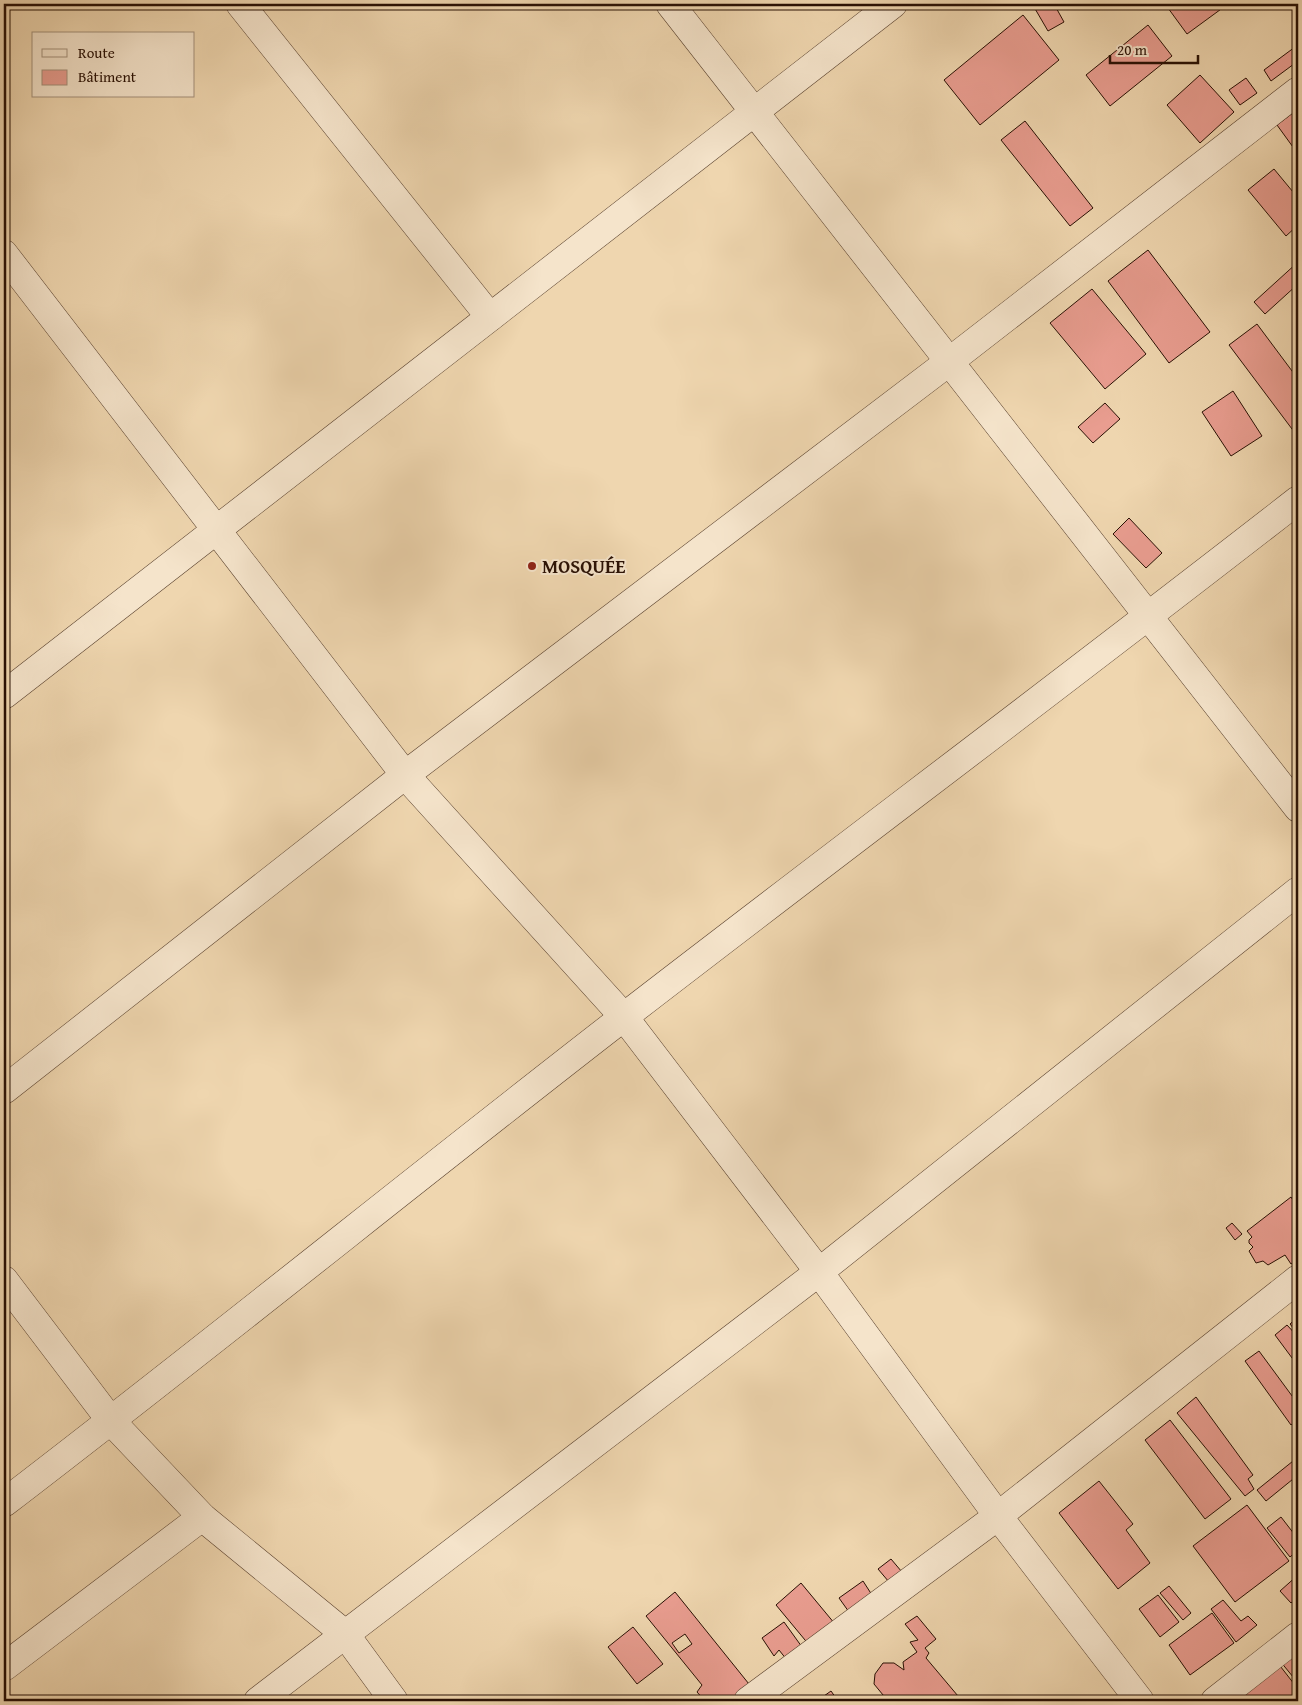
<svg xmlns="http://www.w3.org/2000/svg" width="1302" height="1705" viewBox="0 0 1302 1705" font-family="'Gentium Book Plus',serif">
	<rect width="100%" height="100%" fill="#efd6af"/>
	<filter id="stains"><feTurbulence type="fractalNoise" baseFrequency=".004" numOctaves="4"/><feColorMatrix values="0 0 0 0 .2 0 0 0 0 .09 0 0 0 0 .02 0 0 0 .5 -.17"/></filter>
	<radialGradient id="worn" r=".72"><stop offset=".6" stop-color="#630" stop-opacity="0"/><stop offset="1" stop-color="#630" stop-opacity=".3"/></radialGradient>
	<!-- building -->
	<g fill="#e99d90" stroke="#291004" fill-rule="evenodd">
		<path d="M1038,4H1054L1064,22L1048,31L1034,7Z"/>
		<path d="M1175,4H1228L1187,34L1168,8Z"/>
		<path d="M1023,15L1059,60L980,125L944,80Z"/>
		<path d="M1148,25L1172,56L1110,106L1086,75Z"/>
		<path d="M1295,47L1298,52V61L1271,81L1264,70Z"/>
		<path d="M1200,75L1234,112L1200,143L1167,105Z"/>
		<path d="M1246,78L1257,93L1240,105L1229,90Z"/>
		<path d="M1298,109V154L1277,125Z"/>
		<path d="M1025,121L1093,208L1070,226L1001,140Z"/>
		<path d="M1274,169L1298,198V225L1286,236L1248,190Z"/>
		<path d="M1148,250L1210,332L1169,363L1108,281Z"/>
		<path d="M1298,262V284L1265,314L1254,302Z"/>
		<path d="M1092,289L1146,354L1105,389L1050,323Z"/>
		<path d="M1257,324L1298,379V437L1229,345Z"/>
		<path d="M1233,391L1262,436L1231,456L1202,412Z"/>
		<path d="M1105,403L1120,419L1093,443L1078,427Z"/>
		<path d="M1129,518L1162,553L1146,568L1113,534Z"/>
		<path d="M1291,1197L1298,1208V1242L1295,1245L1298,1250V1259L1291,1264L1285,1255L1268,1265L1263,1261L1256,1263L1249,1251L1253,1247L1249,1243V1240L1252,1237L1247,1231Z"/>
		<path d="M1232,1223L1242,1234L1235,1240L1226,1228Z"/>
		<path d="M1298,1317V1334L1290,1324Z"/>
		<path d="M1287,1325L1298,1337V1366L1275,1335Z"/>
		<path d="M1259,1351L1298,1404V1419L1291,1425L1245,1361Z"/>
		<path d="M1196,1397L1253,1475L1248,1479L1254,1489L1245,1496L1177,1413Z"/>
		<path d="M1170,1420L1231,1499L1205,1519L1145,1440Z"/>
		<path d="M1298,1457V1475L1266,1501L1257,1490Z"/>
		<path d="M1099,1481L1133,1524L1126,1530L1150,1563L1118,1589L1059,1513Z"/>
		<path d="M1247,1505L1289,1561L1235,1602L1193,1546Z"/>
		<path d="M1281,1517L1298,1539V1550L1290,1557L1267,1528Z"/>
		<path d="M891,1559L902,1572L889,1582L878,1569Z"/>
		<path d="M1298,1575V1597L1291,1603L1280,1591Z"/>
		<path d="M863,1581L872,1595L849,1612L839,1598Z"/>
		<path d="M801,1583L835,1624L810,1646L776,1605Z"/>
		<path d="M1169,1586L1191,1613L1183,1620L1160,1593Z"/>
		<path d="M675,1592L753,1689L736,1701H705L697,1692L702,1685L646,1616ZM685,1634L692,1644L679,1653L672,1643Z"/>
		<path d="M1158,1595L1179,1622L1160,1637L1139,1609Z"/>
		<path d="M1223,1600L1241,1621L1248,1616L1257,1625L1236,1642L1211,1609Z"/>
		<path d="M1212,1613L1234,1643L1190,1675L1169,1645Z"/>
		<path d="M917,1616L936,1639L925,1648L929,1653L926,1658L958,1696L951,1701H888L874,1684L875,1674L883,1663H894L904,1670L903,1662L917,1652L910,1642L918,1640L905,1624Z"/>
		<path d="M784,1622L802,1647L787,1660L779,1650L774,1656L762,1638Z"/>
		<path d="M633,1627L663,1664L637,1684L608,1647Z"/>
		<path d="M1298,1648V1683L1280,1661Z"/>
		<path d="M1277,1662L1298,1689V1698L1294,1701H1228Z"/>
		<path d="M831,1691L838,1701H817Z"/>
	</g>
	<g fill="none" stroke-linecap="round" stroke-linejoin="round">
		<!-- minor casing -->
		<g stroke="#5a422f" stroke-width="29">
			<g id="minor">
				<path d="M240,4L490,317"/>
				<path d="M670,4L1298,808"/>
				<path d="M4,254L405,775L624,1017L819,1272L998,1516L1140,1701"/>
				<path d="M4,695L893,4"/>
				<path d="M4,1090L405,775L950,361L1298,91"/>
				<path d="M4,1280L111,1421L202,1517L345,1634L394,1701"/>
				<path d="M4,1503C213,1343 417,1177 625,1016C849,843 1075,674 1298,500"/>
				<path d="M4,1667L202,1517"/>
				<path d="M258,1701L819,1272L1298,891"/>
				<path d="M748,1701L998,1516L1298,1279"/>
				<path d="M1215,1701L1298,1636"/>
			</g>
		</g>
		<!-- minor -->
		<use href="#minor" stroke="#f5e4cb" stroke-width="28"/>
	</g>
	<!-- markers -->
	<circle fill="#8f2418" stroke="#f5e4cb" stroke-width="2" cx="532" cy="566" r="5"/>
	<g text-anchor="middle" stroke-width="4" stroke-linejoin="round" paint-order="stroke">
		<!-- poi labels -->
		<g font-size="19" font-weight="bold" fill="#291004" stroke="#f5e4cb" text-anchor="start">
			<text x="542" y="573">MOSQUÉE</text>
		</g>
	</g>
	<!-- margin -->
	<rect width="1302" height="1705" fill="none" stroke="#efd6af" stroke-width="20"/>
	<rect x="5" y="5" width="1292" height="1695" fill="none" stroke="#291004" stroke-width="2.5"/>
	<rect x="10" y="10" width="1282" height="1685" fill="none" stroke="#291004"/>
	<!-- legend -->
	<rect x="32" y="32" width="162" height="65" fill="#f5e4cb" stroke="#a38f7b"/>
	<rect x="42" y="49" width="25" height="8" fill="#f5e4cb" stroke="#a38f7b"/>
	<text x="78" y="58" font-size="15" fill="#291004">Route</text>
	<rect x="42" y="70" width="25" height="15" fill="#e99d90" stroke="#a38f7b"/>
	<text x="78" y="82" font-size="15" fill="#291004">Bâtiment</text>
	<!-- scale -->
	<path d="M1110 55v8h88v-8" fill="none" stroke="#291004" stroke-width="2.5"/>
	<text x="1117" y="55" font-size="15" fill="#291004" stroke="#f5e4cb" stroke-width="4" paint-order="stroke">20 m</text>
	<rect width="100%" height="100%" filter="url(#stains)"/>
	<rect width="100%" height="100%" fill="url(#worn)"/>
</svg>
